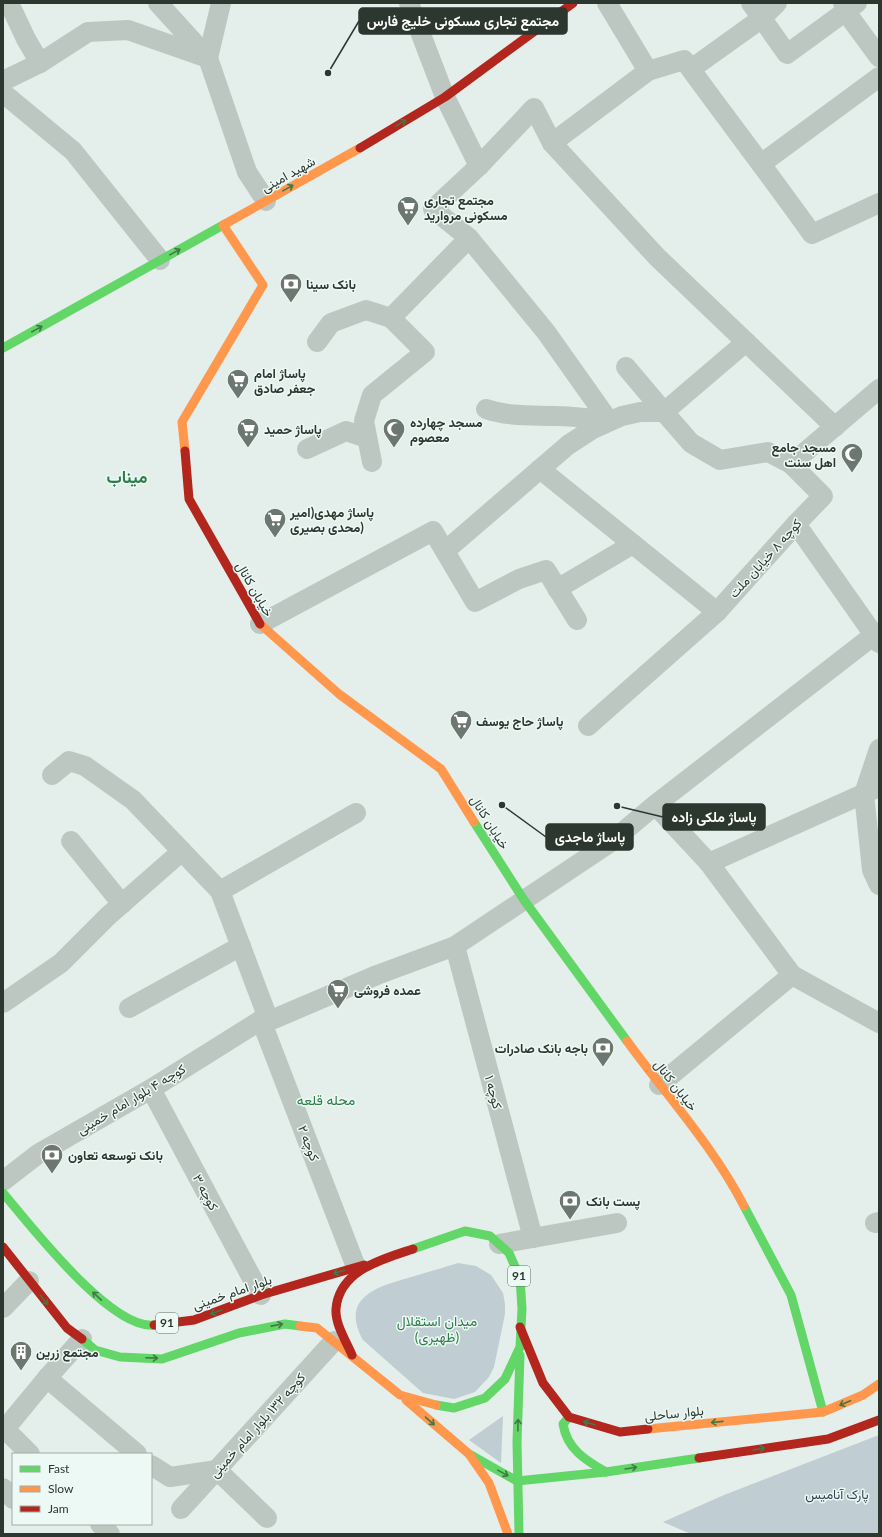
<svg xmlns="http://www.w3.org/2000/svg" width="882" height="1537" viewBox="0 0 882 1537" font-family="Lato,Vazirmatn,sans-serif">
	<rect width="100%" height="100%" fill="#e4eeea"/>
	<!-- green -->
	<g fill="#c0cdd2">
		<path d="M458,1263L476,1266L491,1275L503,1293L505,1304V1314L494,1367L489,1377L475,1392L454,1399L423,1393L363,1340C340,1298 376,1287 408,1278C425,1273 442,1268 458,1263Z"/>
		<path d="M503,1416L501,1463L469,1440Z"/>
		<path d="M879,1435V1534H691L663,1522L724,1495Z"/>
	</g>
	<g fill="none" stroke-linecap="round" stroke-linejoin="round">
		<!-- street -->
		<g stroke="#bdc7c2" stroke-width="20">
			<path d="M9,3L26,39L40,63"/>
			<path d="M221,3L208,58L247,172L266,201"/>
			<path d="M409,3L445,97L479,166"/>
			<path d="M607,3L648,71"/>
			<path d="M751,3L787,54L857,3"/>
			<path d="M843,3L846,12L879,57"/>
			<path d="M691,69L762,18L777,3"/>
			<path d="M3,81L40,63L88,32L128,30L208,58L158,3"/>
			<path d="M3,93L73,151L160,260"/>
			<path d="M552,143L648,71L684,60C726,118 770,175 812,234L879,203"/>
			<path d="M761,164L879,77"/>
			<path d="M469,238L546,332L609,421"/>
			<path d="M391,318L469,238L433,209L479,166L534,108L552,143L657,257L835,427"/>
			<path d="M317,342L331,323L366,310L391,318L425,352L372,395L364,421L372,462"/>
			<path d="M746,342L664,412L691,443L720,460L768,452L791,464"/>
			<path d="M626,367L664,412"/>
			<path d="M486,409C509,417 532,415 557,416C574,416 592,419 609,421"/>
			<path d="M307,449L346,431L367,438"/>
			<path d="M540,469L717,612"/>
			<path d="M796,524L874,635"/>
			<path d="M445,551L568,445L591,430L622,416L640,412H664"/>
			<path d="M557,589L633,544"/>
			<path d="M260,624L433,531L475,602L519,579L546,570L577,620"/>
			<path d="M588,726L717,612L796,524L823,496L791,464L879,389"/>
			<path d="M879,749L864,794L872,870L879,885"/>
			<path d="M52,775L69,761L85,766L133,800L220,891L269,1021"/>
			<path d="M655,805L709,863"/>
			<path d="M71,841L122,904"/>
			<path d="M220,891L356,813"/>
			<path d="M455,946L533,1238"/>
			<path d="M792,975L879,1023"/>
			<path d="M3,1003L61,963L108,916L182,851"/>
			<path d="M129,1008L241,946"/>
			<path d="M261,1020L269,1021L377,975L455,946L611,842L655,805L874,635L879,643"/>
			<path d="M261,1020L356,1267"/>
			<path d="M659,1085L792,975L709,863L879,787"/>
			<path d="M151,1089L261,1295"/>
			<path d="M3,1181L38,1154L151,1089L261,1020"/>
			<path d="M875,1223L879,1222"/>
			<path d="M499,1244L617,1223"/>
			<path d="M3,1308L29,1281"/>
			<path d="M82,1339L47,1378L137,1454"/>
			<path d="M30,1454L5,1429L47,1378"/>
			<path d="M151,1465L170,1477L217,1470L267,1518"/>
			<path d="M3,1488L13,1499"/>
			<path d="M181,1509L334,1341"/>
			<path d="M100,1524L110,1534"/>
		</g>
		<!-- fast -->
		<g stroke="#63d668" stroke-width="9">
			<path d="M3,348L225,224"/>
			<path d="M474,822L524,900L627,1041"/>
			<path d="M3,1193C30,1225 111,1330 154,1325"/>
			<path d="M744,1206L791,1295L823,1412"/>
			<path d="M413,1249L465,1231L490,1236L509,1253L520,1278L522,1309L520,1347L505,1379L485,1398L454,1408L436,1405"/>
			<path d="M82,1339L95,1350L120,1357L162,1359L239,1333L285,1324L300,1326"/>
			<path d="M569,1417L563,1424C567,1449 585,1460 606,1472"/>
			<path d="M469,1454L517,1481L606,1472L699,1458"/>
			<path d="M519,1534L517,1442L520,1355"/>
		</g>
		<!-- slow -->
		<g stroke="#ff974d" stroke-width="9">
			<path d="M225,224L360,148"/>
			<path d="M185,451L182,422L263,285L223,225"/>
			<path d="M260,624L339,694L441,769L474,822"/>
			<path d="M627,1041C667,1096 713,1146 744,1206"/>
			<path d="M300,1326L317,1328L400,1395L436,1405"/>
			<path d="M406,1400L469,1454L489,1483L508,1534"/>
			<path d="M648,1429L823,1412L863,1395L879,1384"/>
		</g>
		<!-- jam -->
		<g stroke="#b3261e" stroke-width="9">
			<path d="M360,148L445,97L573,3"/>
			<path d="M185,451L189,499L260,624"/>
			<path d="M3,1247L67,1328L82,1339"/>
			<path d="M154,1325L194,1320L261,1295L364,1265"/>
			<path d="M520,1327L543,1383L569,1417L620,1432L648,1429"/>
			<path d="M352,1355C346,1341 335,1324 336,1309C339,1270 383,1259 413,1249"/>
			<path d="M699,1458L828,1439L879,1420"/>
		</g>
	</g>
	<!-- one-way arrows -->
	<defs><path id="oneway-shaft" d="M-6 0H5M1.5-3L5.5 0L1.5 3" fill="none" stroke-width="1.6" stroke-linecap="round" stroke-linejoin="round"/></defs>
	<g stroke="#427746">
		<use href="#oneway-shaft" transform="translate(401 123) rotate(-31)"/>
		<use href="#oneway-shaft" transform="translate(288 188) rotate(-29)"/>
		<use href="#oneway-shaft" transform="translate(175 252) rotate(-29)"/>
		<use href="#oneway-shaft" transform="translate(37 329) rotate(-29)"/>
		<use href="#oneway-shaft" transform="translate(339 1272) rotate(164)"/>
		<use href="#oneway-shaft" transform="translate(97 1296) rotate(-137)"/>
		<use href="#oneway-shaft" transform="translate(44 1300) rotate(52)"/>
		<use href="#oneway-shaft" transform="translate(216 1312) rotate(160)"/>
		<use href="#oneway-shaft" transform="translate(277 1325) rotate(-11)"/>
		<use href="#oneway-shaft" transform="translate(152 1358) rotate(2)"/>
		<use href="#oneway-shaft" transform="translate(845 1403) rotate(157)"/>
		<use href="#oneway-shaft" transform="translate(430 1421) rotate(41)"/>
		<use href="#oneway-shaft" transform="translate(717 1422) rotate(174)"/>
		<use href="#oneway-shaft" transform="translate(589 1423) rotate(-164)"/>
		<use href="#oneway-shaft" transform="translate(518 1425) rotate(-89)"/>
		<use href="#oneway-shaft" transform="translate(759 1449) rotate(-9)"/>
		<use href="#oneway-shaft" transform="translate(631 1468) rotate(-9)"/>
		<use href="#oneway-shaft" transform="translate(503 1473) rotate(29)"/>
	</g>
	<!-- icons -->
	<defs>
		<g id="supermarket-pin" transform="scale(1.15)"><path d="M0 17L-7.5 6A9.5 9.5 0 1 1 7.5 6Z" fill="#6c7771" stroke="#edf9f4"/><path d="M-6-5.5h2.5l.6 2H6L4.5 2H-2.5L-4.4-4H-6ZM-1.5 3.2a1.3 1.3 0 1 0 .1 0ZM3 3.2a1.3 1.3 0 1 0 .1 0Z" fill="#fff"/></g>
		<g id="bank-pin" transform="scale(1.15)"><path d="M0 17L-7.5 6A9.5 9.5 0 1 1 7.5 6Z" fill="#6c7771" stroke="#edf9f4"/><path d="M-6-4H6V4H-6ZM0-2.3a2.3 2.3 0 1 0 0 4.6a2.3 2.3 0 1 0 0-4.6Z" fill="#fff"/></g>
		<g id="mosque-pin" transform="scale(1.15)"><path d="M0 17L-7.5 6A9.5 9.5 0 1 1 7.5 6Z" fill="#6c7771" stroke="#edf9f4"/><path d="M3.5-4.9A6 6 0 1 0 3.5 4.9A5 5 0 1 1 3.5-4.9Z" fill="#fff"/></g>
		<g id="building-pin" transform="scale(1.15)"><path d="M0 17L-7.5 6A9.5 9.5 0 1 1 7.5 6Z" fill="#6c7771" stroke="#edf9f4"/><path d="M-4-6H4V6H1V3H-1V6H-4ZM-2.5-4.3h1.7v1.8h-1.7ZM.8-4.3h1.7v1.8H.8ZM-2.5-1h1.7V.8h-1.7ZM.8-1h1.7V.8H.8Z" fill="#fff"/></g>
	</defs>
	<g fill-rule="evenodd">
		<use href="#supermarket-pin" x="408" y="207"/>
		<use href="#bank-pin" x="291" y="284"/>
		<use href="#supermarket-pin" x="238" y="380"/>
		<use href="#supermarket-pin" x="248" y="429"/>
		<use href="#mosque-pin" x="394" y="429"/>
		<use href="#mosque-pin" x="852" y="454"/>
		<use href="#supermarket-pin" x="275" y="519"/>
		<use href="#supermarket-pin" x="461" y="721"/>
		<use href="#supermarket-pin" x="338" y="990"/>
		<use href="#bank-pin" x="603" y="1048"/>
		<use href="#bank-pin" x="52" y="1155"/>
		<use href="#bank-pin" x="570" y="1201"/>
		<use href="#building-pin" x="21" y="1352"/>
	</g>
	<g text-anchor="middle" stroke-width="3" stroke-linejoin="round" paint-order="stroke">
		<!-- shield labels -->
		<g fill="#edf9f4" stroke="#66716b" stroke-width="1">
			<rect x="508" y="1266" width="22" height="20" rx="3"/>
			<rect x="156" y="1313" width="22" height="20" rx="3"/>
		</g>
		<g font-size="12" font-weight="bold" fill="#2c3730">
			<text x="519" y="1280">91</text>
			<text x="167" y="1327">91</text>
		</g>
		<!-- street labels -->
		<g font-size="13" fill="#2c3730" stroke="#edf9f4">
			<text transform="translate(288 174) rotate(-29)" y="5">شهید امینی</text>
			<text transform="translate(765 558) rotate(-48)" y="5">کوچه ۸ خیابان ملت</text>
			<text transform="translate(255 589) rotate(60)" y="5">خیابان کانال</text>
			<text transform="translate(490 822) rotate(58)" y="5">خیابان کانال</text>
			<text transform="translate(676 1085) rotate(52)" y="5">خیابان کانال</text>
			<text transform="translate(494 1092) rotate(75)" y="5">کوچه ۱</text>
			<text transform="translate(131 1099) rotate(-31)" y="5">کوچه ۴ بلوار امام خمینی</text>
			<text transform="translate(309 1143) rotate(69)" y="5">کوچه ۲</text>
			<text transform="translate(206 1192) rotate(62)" y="5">کوچه ۳</text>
			<text transform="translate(232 1292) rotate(-19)" y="5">بلوار امام خمینی</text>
			<text transform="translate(674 1413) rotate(-6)" y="5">بلوار ساحلی</text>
			<text transform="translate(257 1425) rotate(-48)" y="5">کوچه ۱۳۲ بلوار امام خمینی</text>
		</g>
		<!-- poi labels -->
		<g font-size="13" font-weight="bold" fill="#2c3730" stroke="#edf9f4" text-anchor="start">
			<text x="424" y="205">مجتمع تجاری<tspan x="424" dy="15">مسکونی مروارید</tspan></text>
			<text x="306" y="289">بانک سینا</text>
			<text x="254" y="378">پاساژ امام<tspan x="254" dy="15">جعفر صادق</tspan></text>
			<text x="410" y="427">مسجد چهارده<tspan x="410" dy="15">معصوم</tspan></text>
			<text x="264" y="434">پاساژ حمید</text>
			<text x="836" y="452" text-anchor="end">مسجد جامع<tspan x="836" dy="15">اهل سنت</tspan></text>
			<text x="290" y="517">پاساژ مهدی(امیر<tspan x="290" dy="15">محدی بصیری)</tspan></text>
			<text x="476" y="726">پاساژ حاج یوسف</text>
			<text x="354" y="995">عمده فروشی</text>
			<text x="588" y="1053" text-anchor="end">باجه بانک صادرات</text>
			<text x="68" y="1160">بانک توسعه تعاون</text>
			<text x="586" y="1206">پست بانک</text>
			<text x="36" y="1357">مجتمع زرین</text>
		</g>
		<!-- park labels -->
		<g font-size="13" fill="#324453" stroke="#edf9f4">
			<text x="837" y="1499">پارک آنامیس</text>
		</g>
		<!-- neighbourhood labels -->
		<g font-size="14" fill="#2e7d48" stroke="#edf9f4">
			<text x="326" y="1105">محله قلعه</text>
			<text x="437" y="1326">میدان استقلال<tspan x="437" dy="16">(ظهیری)</tspan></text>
		</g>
		<!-- district labels -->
		<g font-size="17" font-weight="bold" fill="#2e7d48" stroke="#edf9f4">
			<text x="127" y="483">میناب</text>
		</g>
	</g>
	<!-- callouts -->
	<path fill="none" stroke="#2c3730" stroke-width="1.5" d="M328 73L359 21M617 806L663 817M502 805L546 837"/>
	<g fill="#2c3730" stroke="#edf9f4" stroke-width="1.5">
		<circle cx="328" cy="73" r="4"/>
		<circle cx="617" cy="806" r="4"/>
		<circle cx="502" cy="805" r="4"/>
	</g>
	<g fill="#2c3730" stroke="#2c3730" stroke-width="1.5">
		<rect x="359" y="8" width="208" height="26" rx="4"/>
		<rect x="663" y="804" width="102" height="26" rx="4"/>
		<rect x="546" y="824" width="87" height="26" rx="4"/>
	</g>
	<g font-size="14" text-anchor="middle" font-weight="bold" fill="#fff">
		<text x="463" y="26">مجتمع تجاری مسکونی خلیج فارس</text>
		<text x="714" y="822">پاساژ ملکی زاده</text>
		<text x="590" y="842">پاساژ ماجدی</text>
	</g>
	<!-- border -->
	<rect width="882" height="1537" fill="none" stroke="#2c3730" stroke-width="8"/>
	<!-- legend -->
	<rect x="12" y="1453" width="140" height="72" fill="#edf9f4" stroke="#a0aba6"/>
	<rect x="20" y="1466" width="20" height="6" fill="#63d668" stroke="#a0aba6"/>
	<text x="48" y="1473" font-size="12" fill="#2c3730">Fast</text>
	<rect x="20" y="1486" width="20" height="6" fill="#ff974d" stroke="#a0aba6"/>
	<text x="48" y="1493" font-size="12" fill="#2c3730">Slow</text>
	<rect x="20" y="1506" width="20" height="6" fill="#b3261e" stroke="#a0aba6"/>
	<text x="48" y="1513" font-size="12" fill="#2c3730">Jam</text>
</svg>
